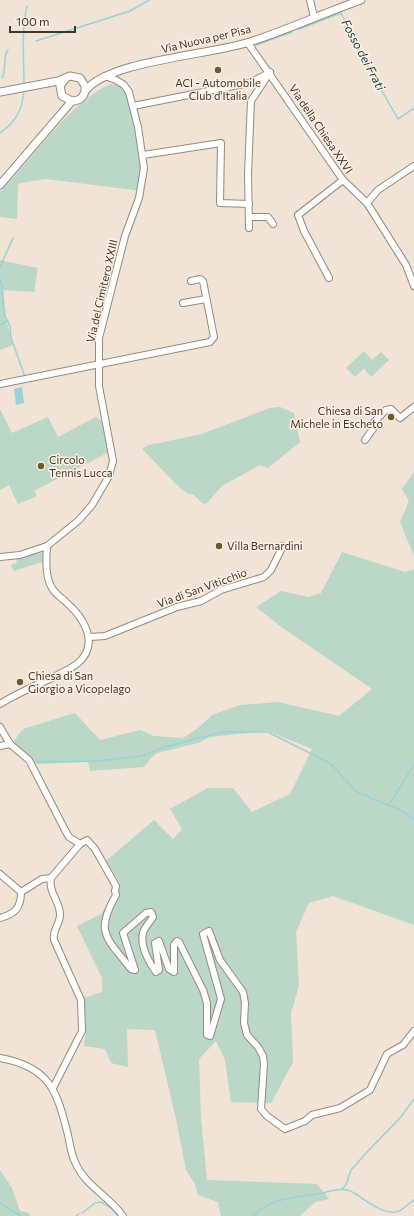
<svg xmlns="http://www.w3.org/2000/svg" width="414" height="1216" viewBox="0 0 414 1216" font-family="Commissioner,sans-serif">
	<rect width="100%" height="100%" fill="#f1e3d5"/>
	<!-- green -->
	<g fill="#bbd7c7">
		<path d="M111,84L122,87L127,92L145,152L142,191L46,179L20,183L18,185L17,219L0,217V192C30,162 73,98 111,84Z"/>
		<path d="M0,260L38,268L34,292L3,290L7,323L13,345L0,350Z"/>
		<path d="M364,351L372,360L381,352L389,360L371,377L364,368L355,377L346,368Z"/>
		<path d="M280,407L294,413L300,442L268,468L260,465L222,486L207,503L203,504L194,495L187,493L180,488L143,450V448L149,445L202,434L270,408Z"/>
		<path d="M0,409L12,433L48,417L58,437L96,417L101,420L109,452L34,491L37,496L18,504L9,485L0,490Z"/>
		<path d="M414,472V556L400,522L409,501L402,489Z"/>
		<path d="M42,550L45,561L14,571L11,565L17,563L16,559Z"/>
		<path d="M342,552L405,572L414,569V925L333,896L309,903L296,932L299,986L291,1013L293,1062L271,1103L231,1102L225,1060L216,1041L199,1059L201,1118L207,1180L317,1184L329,1199L315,1202L300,1216H221L218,1202L198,1195L195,1184L186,1170L176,1119L155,1030L127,1029L128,1067L111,1063L105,1049L84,1046L86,1030L84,998L102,992V978L77,926L101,914L120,883L106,861L154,820L173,839L182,829L170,809L208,788H233L252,812L290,794L312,749L268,731L210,737L198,743L157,753L151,758L144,767L90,771L88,762L38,764L13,742L23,729L75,713L100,740L140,730L154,736L183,738L198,728L212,715L240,705L278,702L339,716L372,689L280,626L256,607L281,591L308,597L321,593Z"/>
		<path d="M0,1170L12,1188L20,1211L29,1213L30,1216H0Z"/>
	</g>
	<!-- water -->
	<path fill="#99d3d5" d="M22,387L24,403L16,405L14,389Z"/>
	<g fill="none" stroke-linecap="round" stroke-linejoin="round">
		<!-- stream -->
		<g stroke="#99d3d5" stroke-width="1.5">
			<path d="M299,29L341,13L365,61L398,119L414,108"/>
			<path d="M36,41L130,11L149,0"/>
			<path d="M256,45L292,32"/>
			<path d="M2,78C7,69 2,56 8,50"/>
			<path d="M24,85C24,59 21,31 27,6"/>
			<path d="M25,91L35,89"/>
			<path d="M0,133C16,122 23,109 24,89"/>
			<path d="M0,267L13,238"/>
			<path d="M0,280L2,284L4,314L10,326L11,338L25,377"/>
			<path d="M0,325L8,321"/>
			<path d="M35,762L95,761L135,757L142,756L165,747L222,732H268L331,764L356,791L363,795H367L370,798L397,808L414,819"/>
			<path d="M388,806L414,765"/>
			<path d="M342,1189L346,1185L351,1170L368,1151L400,1118L414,1099"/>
			<path d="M0,1203L20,1216"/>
			<path d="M82,1213L95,1203L101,1202L111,1208L118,1216"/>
			<path d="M76,1216L79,1214"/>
			<path d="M253,1216C272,1196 298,1198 323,1193C331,1191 338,1188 347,1190C353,1191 358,1196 363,1199C372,1205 388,1216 399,1211C405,1208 409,1203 414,1200"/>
		</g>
		<!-- minor casing -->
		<g stroke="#978a7d" stroke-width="8">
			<g id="minor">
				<path d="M310,0L314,17"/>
				<path d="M248,43L343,180L367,203L406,265L414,286"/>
				<path d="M133,106L249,83L267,74"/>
				<path d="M143,155L221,143L220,203L249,204"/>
				<path d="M367,203L378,190L414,166"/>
				<path d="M249,217H268L273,224"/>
				<path d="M249,228L248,174L251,101L270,72"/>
				<path d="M329,278L304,231L298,215L343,180"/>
				<path d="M183,303L206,299"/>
				<path d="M0,384L210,342L214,337L203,281L200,279L191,281"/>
				<path d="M365,440L373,429L374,422L386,410L391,409L400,418L414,407"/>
				<path d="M0,557L20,555L47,546"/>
				<path d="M90,637L105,636L177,607L201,601L221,590L264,577L271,570L283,546"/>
				<path d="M0,704C16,694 34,686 52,678C60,673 71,669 78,663C100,644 84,618 67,603C62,598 56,595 52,588C45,578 46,558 47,546L79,520L92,505L109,476L113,461L99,386V338L125,236L139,198L144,168L138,127L129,92L124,85L116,80L105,76"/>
				<path d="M0,727L10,744L29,760L65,830L69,837L80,844"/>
				<path d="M0,746L10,744"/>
				<path d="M0,874L21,892"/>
				<path d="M51,878C48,893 61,902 60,916C59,926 52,930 54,940L81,1000L82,1031L53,1088"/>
				<path d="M0,918C15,914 21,908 21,892L42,879L51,878L80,844L87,840L95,849L116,886L115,891L116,895C94,933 107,938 131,969L135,970L123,933L146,913L151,912L153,917C150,922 144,928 143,933C140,946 149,962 156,972L159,970L155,943L159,941L169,969L174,972V945L177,941L179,942L203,990L207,1003V1035L210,1036L221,999L203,934L209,931L220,960L243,992L245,1003L244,1023L247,1035L258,1047L263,1056L264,1064L261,1109L267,1116L285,1129L305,1121L312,1115L340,1108L370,1090L387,1054L403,1045L414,1031"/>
				<path d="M0,1058C50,1067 57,1091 68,1135C70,1144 71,1154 75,1162C85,1186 109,1196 123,1216"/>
			</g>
		</g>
		<!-- major casing -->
		<g stroke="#978a7d" stroke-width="9">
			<g id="major">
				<path d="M86,90C111,60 212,55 253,41C289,29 324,13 361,0"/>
				<path d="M0,92L58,81L70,76L80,78L85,86C86,95 81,101 72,101L62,96L60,86L66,78"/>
				<path d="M0,185L72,101"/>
			</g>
		</g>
		<!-- minor -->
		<use href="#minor" stroke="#fff" stroke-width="6"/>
		<!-- major -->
		<use href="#major" stroke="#fff" stroke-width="7"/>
	</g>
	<!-- markers -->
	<g fill="#685d2a" stroke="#fff0e2" stroke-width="1.5">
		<circle cx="218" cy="70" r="4"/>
		<circle cx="391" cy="417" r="4"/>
		<circle cx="41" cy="466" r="4"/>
		<circle cx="219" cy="546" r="4"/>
		<circle cx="20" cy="682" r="4"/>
	</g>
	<g text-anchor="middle" stroke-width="3" stroke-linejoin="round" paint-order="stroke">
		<!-- street labels -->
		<g font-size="11" fill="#3c3631" stroke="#fff0e2">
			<text transform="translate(206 39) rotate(-13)" y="4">Via Nuova per Pisa</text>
			<text transform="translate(321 129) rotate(56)" y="4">Via della Chiesa XXVI</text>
			<text transform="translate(102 291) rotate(-77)" y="4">Via del Cimitero XXIII</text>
			<text transform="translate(202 588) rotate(-20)" y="4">Via di San Viticchio</text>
		</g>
		<!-- poi labels -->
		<g font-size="11" fill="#3c3631" stroke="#fff0e2" text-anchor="start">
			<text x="218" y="87" text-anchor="middle">ACI - Automobile<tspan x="218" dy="13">Club d'Italia</tspan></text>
			<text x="383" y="415" text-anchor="end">Chiesa di San<tspan x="383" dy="13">Michele in Escheto</tspan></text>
			<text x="49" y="464">Circolo<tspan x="49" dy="13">Tennis Lucca</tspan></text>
			<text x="227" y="550">Villa Bernardini</text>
			<text x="28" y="680">Chiesa di San<tspan x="28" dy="13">Giorgio a Vicopelago</tspan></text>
		</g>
		<!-- water labels -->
		<g font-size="12" font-style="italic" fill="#083f41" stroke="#fff0e2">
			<text transform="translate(363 55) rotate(62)" y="4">Fosso dei Frati</text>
		</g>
	</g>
	<!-- scale -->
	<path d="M10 26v6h65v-6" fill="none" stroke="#3c3631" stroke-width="2"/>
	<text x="16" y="26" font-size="12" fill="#3c3631" stroke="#fff0e2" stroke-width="3" paint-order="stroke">100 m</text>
</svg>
